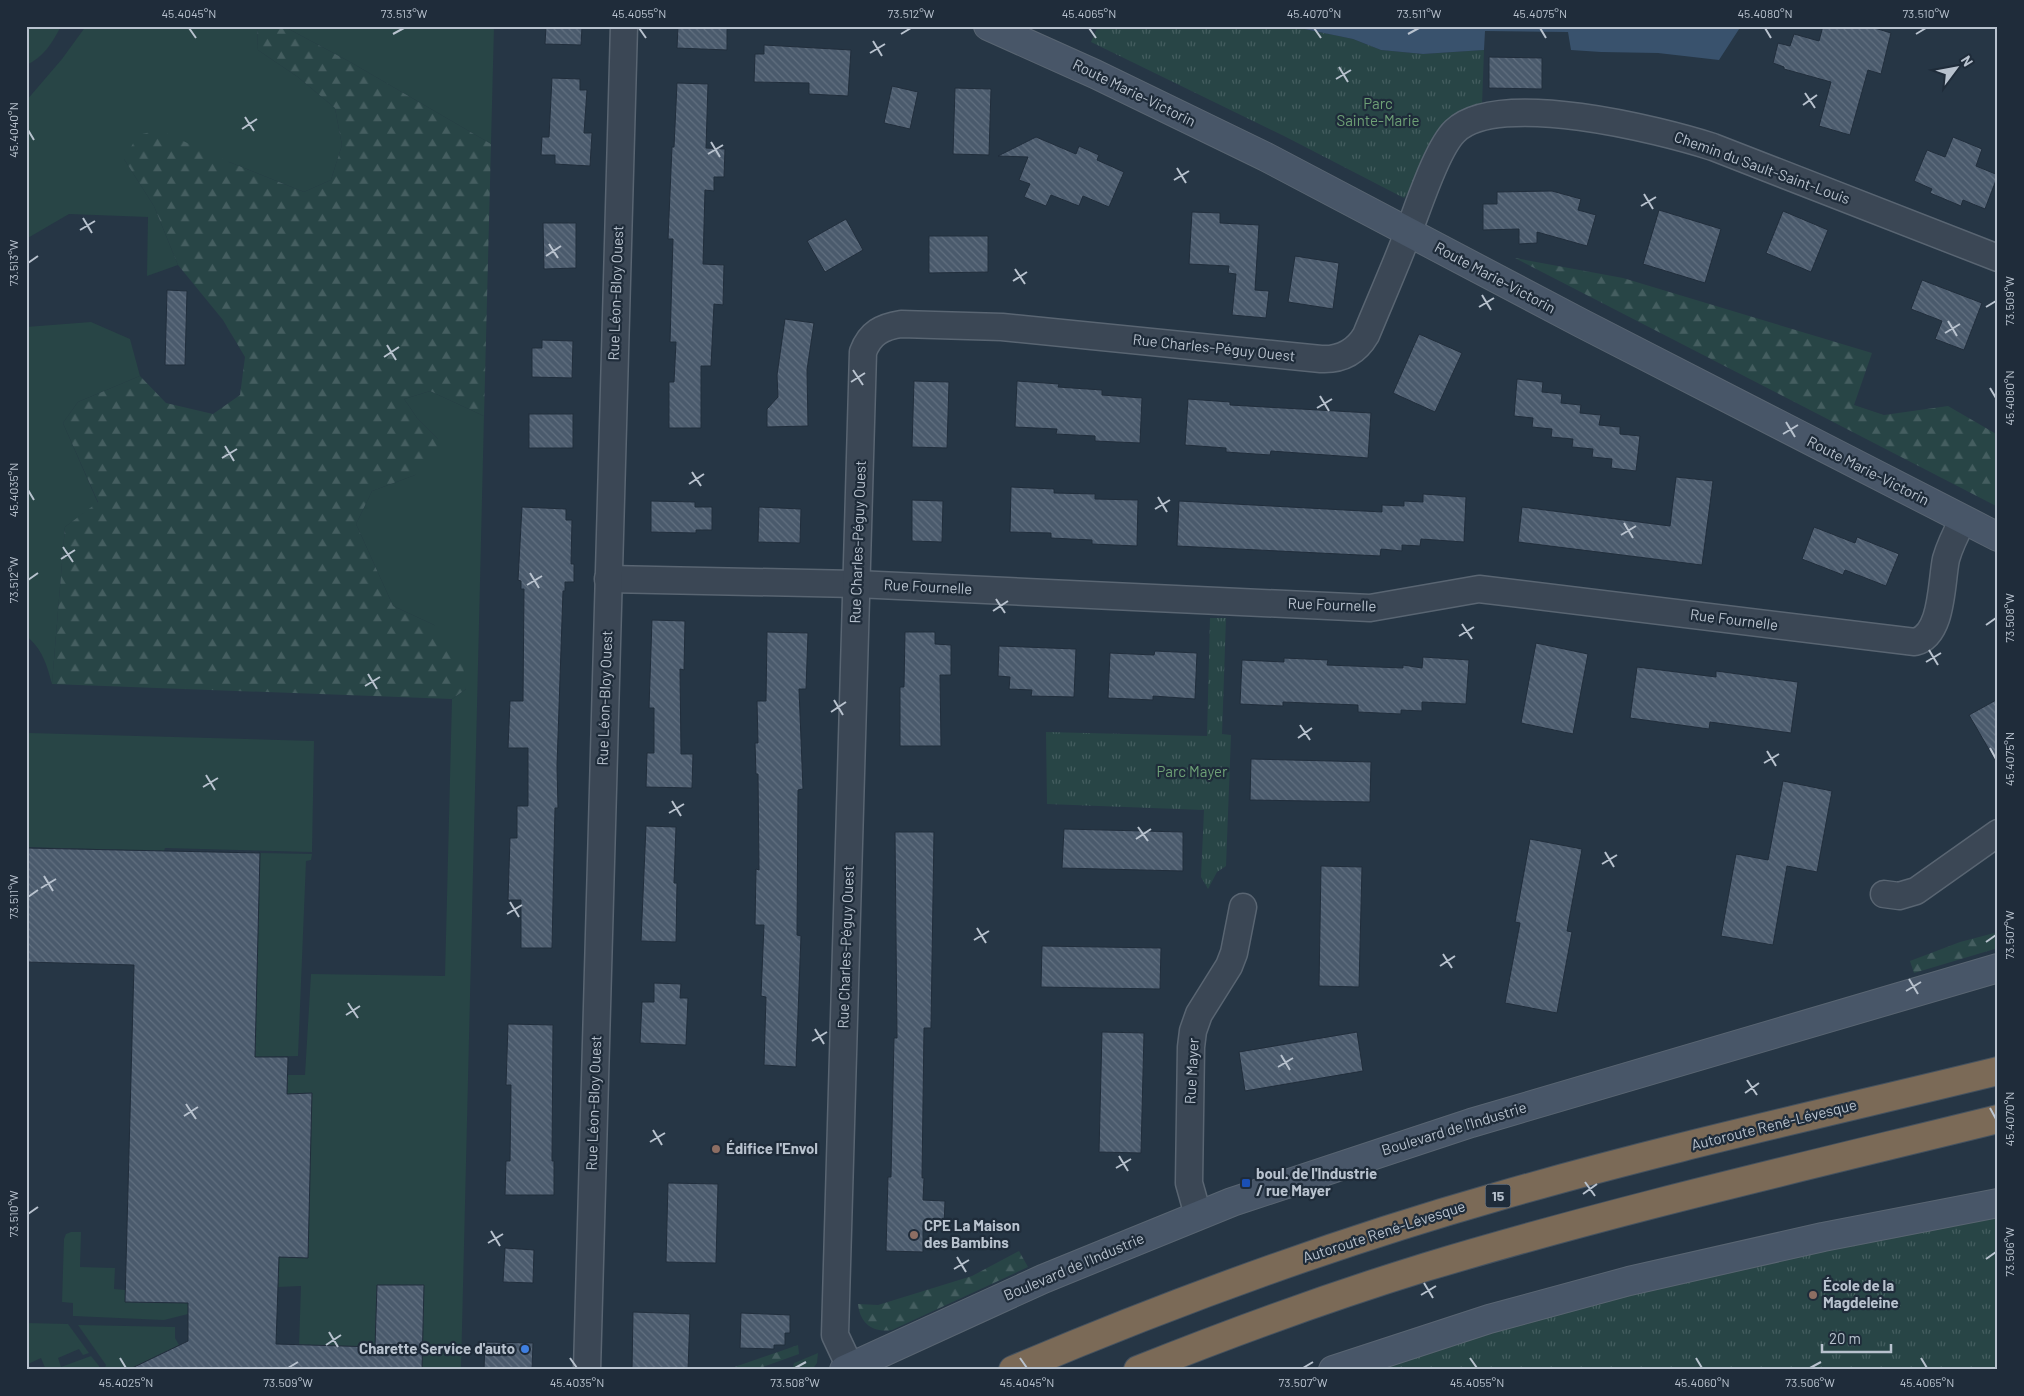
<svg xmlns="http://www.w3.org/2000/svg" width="2024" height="1396" viewBox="0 0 2024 1396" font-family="Barlow,sans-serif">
	<defs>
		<pattern id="forest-firs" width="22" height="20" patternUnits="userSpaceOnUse" patternTransform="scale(1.25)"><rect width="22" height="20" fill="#284546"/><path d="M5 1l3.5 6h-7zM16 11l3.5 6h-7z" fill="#455e60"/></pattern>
		<pattern id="park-tufts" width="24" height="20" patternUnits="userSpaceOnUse" patternTransform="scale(1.25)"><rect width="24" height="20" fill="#284546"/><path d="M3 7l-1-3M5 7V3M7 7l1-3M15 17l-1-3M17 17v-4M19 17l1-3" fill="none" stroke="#455e60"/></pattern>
		<pattern id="building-back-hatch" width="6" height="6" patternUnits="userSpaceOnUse" patternTransform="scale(1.25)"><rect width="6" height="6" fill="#4a5a6c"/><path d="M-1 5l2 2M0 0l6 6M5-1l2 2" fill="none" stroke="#627080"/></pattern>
	</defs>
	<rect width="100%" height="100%" fill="#263645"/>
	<!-- grass -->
	<g fill="#284546">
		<path d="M29,26H61C53,42 43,58 26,65V38Z"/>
		<path d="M86,26H257L258,50L298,77L335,108L342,145L331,180L304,192L229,162L124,159L154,206L178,265L147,276L148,217L69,214L26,239V101L62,59Z"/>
		<path d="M283,26H494L491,144L350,62Z"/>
		<path d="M91,322L130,339L140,376L78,402L63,423L98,503L65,527L52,684C47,665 42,648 26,636V327Z"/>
		<path d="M430,391L484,416L461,1370H422L423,1285H377L375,1347L299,1345L301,1286L278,1287L249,1256L308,1258L312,1093L287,1094L288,1075H305L311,974L445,976L452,699L466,689L434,625L393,606L356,524L372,491L415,475L438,439L417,418L404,399Z"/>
		<path d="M29,733L314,741L312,852L165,848L164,851L26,847V738Z"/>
		<path d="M260,853L312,854L311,860L306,861L298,1056L255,1057Z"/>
		<path d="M71,1232H81L80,1267L115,1268L114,1289L125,1290V1302L188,1303V1314L164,1320L73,1316V1303L62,1302L64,1239L66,1234Z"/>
		<path d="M26,1323L68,1324L89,1353L83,1355L79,1349L58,1358L61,1367L91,1356L99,1366V1370H46L41,1358L26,1365Z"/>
		<path d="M78,1325L175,1327V1338L179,1345L128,1370H104L106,1365Z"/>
		<path d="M818,1353L817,1363L812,1370H792L794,1363Z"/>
	</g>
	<!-- forest -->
	<g fill="url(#forest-firs)">
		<path d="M257,26H283L350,62L491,144L484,416L430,391L404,399L417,418L438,439V458L415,475L372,491L356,524L393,606L434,625L462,657L466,689L452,699L52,684L65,527L98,502L63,423L78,402L140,376L166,403L213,414L240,395L245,357L223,320L178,265L154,206L124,159L138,135L159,130L229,162L304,192L331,180L342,145L335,108L298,77L258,50Z"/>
		<path d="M1515,258L1623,278L1872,353L1854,405L1884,415L1948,406L1998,435V507Z"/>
		<path d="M1998,932V948L1914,973L1910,961L1960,942Z"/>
		<path d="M1019,1251L1028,1267L892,1330C872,1333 860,1323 858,1304L878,1305L972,1276Z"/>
		<path d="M798,1345L799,1354L754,1370H726Z"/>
	</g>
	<!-- park -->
	<g fill="url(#park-tufts)">
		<path d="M1098,26H1290L1353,39L1381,50L1423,54L1484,50L1482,105L1404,198L1284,136L1091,42Z"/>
		<path d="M1210,618H1226L1222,734L1231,735L1226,866L1217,872L1208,889L1201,877L1204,810L1047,804L1046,732L1207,736Z"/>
		<path d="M1998,1218V1370H1368C1402,1358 1437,1346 1472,1336C1644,1286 1821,1249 1998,1218Z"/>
	</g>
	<!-- water -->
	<path fill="#39526d" d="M1290,26H1741L1719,60L1658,53L1601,52L1571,50L1568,32L1485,31L1484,50L1423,54L1381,50L1353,39Z"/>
	<!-- building -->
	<g fill="url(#building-back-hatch)" stroke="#212e3c">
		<path d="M546,26L582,27L581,45L545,44Z"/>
		<path d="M678,26H727V50L677,48Z"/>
		<path d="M1823,26H1868L1891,33L1881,74L1868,70L1850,135L1819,126L1831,82L1784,69V67L1773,63L1778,43L1790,46L1794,34L1819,41Z"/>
		<path d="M764,45L851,50L848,96L809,94V83L754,82L755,54H764Z"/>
		<path d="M1489,57L1542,58V89L1489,88Z"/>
		<path d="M552,78L580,79V90H587L584,133H592L590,166L555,164V155H541L542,137H549Z"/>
		<path d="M677,83L708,84L706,148L725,149L724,177H714V191L705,190L703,264L724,265L723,305L714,304L711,366H701V428H669V382H674L676,342H670L673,239H668L672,147H674Z"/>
		<path d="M892,86L918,92L910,129L884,123Z"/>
		<path d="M955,88L991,89L989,155L953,154Z"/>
		<path d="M1036,137L1076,154L1079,146L1099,155L1097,160L1124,172L1109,207L1083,196L1079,206L1051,195L1046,206L1024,197L1030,184L1019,180L1028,157L998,156Z"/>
		<path d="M1953,137L1982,149L1976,166L1998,175L1985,209L1963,200L1961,206L1930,193L1932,189L1914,181L1927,150L1945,157Z"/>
		<path d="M1552,191L1581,199L1578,210L1596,215L1587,246L1537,232V243L1519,244V229L1483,230V204H1497V192Z"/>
		<path d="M1659,210L1721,229L1705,283L1643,264Z"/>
		<path d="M1783,211L1828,230L1811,272L1766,253Z"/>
		<path d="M1192,212L1220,213V223L1259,225L1255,290L1269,291L1266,318L1232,315L1236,274L1228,273L1229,266L1189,264Z"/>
		<path d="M846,219L863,250L825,272L807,241Z"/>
		<path d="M543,223H576V268L544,269Z"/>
		<path d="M929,236H988V272L929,273Z"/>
		<path d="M1295,256L1339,263L1333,309L1288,302Z"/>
		<path d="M1922,280L1982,303L1964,350L1935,339L1942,321L1911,309Z"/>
		<path d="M167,290L187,291L185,365H165Z"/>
		<path d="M785,319L814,323L807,370L808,426L767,427V409L778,397L777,375Z"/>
		<path d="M1419,334L1462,353L1435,412L1393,393Z"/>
		<path d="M542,340L573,341L572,378L532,377V348H542Z"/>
		<path d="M1517,379L1543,382L1542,392L1562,394L1561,403L1581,405L1580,413L1601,415L1599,425L1620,427V434L1640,436L1636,471L1611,468L1612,459L1592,457L1593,449L1572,447L1573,439L1551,437L1552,429L1532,427L1533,418L1514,416Z"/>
		<path d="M914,381L949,382L947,448L912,447Z"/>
		<path d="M1017,381L1059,384L1058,387L1102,390V395L1142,398L1140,443L1095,441V436L1056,434L1057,429L1015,427Z"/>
		<path d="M1188,399L1230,402V405L1371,413L1368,458L1271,451L1270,455L1226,452V448L1185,445Z"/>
		<rect x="529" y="414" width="44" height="34"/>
		<path d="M1676,477L1713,481L1702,565L1518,542L1522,507L1670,526Z"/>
		<path d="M1011,487L1054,489V493L1095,494V499L1138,500L1137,546L1092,544V540L1051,538V533L1010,532Z"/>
		<path d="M1423,494L1466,497L1464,542L1421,539L1420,546L1402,545V551L1381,549L1380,556L1177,546L1179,501L1382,512V505L1404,506V501L1423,502Z"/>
		<path d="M912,500L943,501L942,542L912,541Z"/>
		<path d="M651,501L695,502V507H712V530H696V533L651,532Z"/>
		<path d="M522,507L566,509V520H572L571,564H574V582H565V591H563L557,766L558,808H555L552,948H521V900H508L510,838H517V806H528V748H508L510,701H523L524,589H521V581L518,580Z"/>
		<path d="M759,507L801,509L800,543L758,542Z"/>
		<path d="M1814,527L1855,543L1857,537L1899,554L1886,586L1845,570L1843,575L1802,559Z"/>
		<path d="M652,620L685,621L684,670L680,669L681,754H693L692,788L646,787L647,753H654V708H649Z"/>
		<path d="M767,632L808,633L806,689H799L803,789L798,790L797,935L801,936L796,1067L764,1065L766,997L761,996L764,925H755L756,869L759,870L758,774H756L755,743H758L757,701H766Z"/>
		<path d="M905,632H935V644L951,645V675H940L941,746H900V687H904Z"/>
		<path d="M1536,643L1588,654L1573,734L1521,723Z"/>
		<path d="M999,646L1076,649L1074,697L1031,696L1032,690L1009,689L1010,677L998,676Z"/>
		<path d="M1155,651L1197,653L1195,699L1153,696V700L1108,698L1110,653L1154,655Z"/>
		<path d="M1423,657L1469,660L1466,704L1422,702V711L1401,710V714L1358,712V705L1283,702V706L1240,704L1242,660L1284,662V658L1328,660L1327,665L1403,668V665L1422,668Z"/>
		<path d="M1637,667L1716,677V671L1798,682L1791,733L1710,722L1709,729L1630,718Z"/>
		<path d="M1998,699V765L1969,715Z"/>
		<path d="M1251,759L1371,762L1370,802L1250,800Z"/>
		<path d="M1783,781L1832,791L1817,872L1787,866L1773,945L1721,936L1736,854L1768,860Z"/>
		<path d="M646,826L676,827L674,883H677L676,942L641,941Z"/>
		<path d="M1064,829L1183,832V871L1062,868Z"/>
		<path d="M895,832H934L931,1028H924L922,1178H924L923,1200L945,1201L944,1226L923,1225V1252L886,1251L888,1177H891L894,1038H897Z"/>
		<path d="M1530,839L1582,849L1567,931L1572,932L1557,1013L1505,1003L1520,923L1515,922Z"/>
		<path d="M26,848L260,853L255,1057H288L287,1094L312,1093L308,1258L279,1257L276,1344L375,1347L377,1285H424L422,1370H128L188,1341V1303L125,1302L134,965L26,962Z"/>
		<path d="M1321,866L1362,867L1359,987L1319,986Z"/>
		<path d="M1042,946L1161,948L1160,989L1041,987Z"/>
		<path d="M654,983L681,984L680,998H688L686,1045L640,1043L642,1002H654Z"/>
		<path d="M508,1024L553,1025L552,1161H554V1195H505L506,1161H510L511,1085H506Z"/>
		<path d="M1102,1032L1144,1033L1141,1153L1099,1152Z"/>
		<path d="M1357,1032L1363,1071L1245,1091L1239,1052Z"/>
		<path d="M668,1183L718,1184L716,1263L666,1262Z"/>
		<path d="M505,1248L534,1250L533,1283L503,1282Z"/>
		<path d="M633,1312L690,1314L688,1370H632Z"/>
		<path d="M741,1313L790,1315V1333H785V1345H774V1349L740,1348Z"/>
		<path d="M485,1342L533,1343L532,1370H484Z"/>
	</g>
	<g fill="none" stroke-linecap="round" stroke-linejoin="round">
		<!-- street casing -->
		<g stroke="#596572" stroke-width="29">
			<g id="street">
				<path d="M608,579L856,584L1370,608L1479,589L1915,642C1943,635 1941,583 1946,559C1950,545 1956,533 1963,520"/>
				<path d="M1884,894L1899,896L1916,891L1998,833"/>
				<path d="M1198,1215L1189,1183L1191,1047L1193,1031L1199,1014L1229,966L1234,953L1243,907"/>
				<path d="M850,1367L835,1335L863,352C870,333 882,327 901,324L1002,327L1321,359C1341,360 1356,352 1366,335C1380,301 1395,267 1408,233C1418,208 1437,148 1455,131C1498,89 1660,130 1713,147L1998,258"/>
				<path d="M587,1370L624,26"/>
			</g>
		</g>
		<!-- secondary casing -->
		<g stroke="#596572" stroke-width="30">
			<g id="secondary">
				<path d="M988,26L1095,74L1266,157L1581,323L1998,537"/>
				<path d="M844,1370L1043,1279L1232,1202L1471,1123L1998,968"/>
				<path d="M1333,1370L1489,1319L1629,1281L1823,1237L1998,1203"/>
			</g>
		</g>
		<!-- highway casing -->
		<g stroke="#45525f" stroke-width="30">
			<g id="highway">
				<path d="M1013,1370C1171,1303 1331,1244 1496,1197C1661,1149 1830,1112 1998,1071"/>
				<path d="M1138,1370C1233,1332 1329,1297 1426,1267C1615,1210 1807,1166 1998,1119"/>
			</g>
		</g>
		<!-- street -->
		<use href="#street" stroke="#3b4755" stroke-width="26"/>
		<!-- secondary -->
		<use href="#secondary" stroke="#485668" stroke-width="28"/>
		<!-- highway -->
		<use href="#highway" stroke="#7b6a57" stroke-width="28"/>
	</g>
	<!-- ticks -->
	<path fill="none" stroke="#b8c2ce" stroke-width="2" d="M189,28L196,38M639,28L646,38M1089,28L1096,38M1314,28L1321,38M1540,28L1546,38M1765,28L1771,38M393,34L404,28M901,34L911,28M1408,34L1419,28M1916,34L1926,28M873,41L882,56M870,53L885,44M1339,67L1348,82M1336,79L1351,70M1805,93L1815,108M1803,105L1817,95M245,117L254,131M242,129L257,119M28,130L34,140M711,142L720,157M708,154L723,145M1177,168L1186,183M1174,180L1189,171M1644,194L1653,209M1641,206L1656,197M83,218L92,233M80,230L95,221M549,244L558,258M546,256L561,246M28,263L38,256M1015,269L1025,284M1013,281L1027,272M1482,295L1491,310M1479,307L1494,298M1986,307L1996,301M1948,321L1957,336M1945,333L1960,324M387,345L396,360M384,357L399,347M853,370L863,385M851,382L865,373M1990,388L1996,398M1320,396L1329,411M1317,408L1332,399M1786,422L1795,437M1783,434L1798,425M225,446L234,461M222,458L237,449M692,472L701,486M689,484L704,474M28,490L34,500M1158,497L1167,512M1155,509L1170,500M1624,523L1633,538M1621,535L1636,526M63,547L73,562M61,559L75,550M530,573L539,588M28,580L38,573M527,585L542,576M996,599L1005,613M993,611L1008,601M1462,624L1472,639M1986,625L1996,618M1459,636L1474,627M1929,650L1938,665M1926,662L1941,653M368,674L377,689M365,686L380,677M834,700L843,715M831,712L846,702M1300,725L1310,740M1298,738L1312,728M1990,748L1996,759M1767,751L1776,766M1764,763L1779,754M206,775L215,790M203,787L218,778M672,801L681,816M669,813L684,804M1138,827L1148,841M1136,839L1151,829M1605,852L1614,867M1602,864L1617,855M44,876L53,891M41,888L56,879M28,897L38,890M510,902L519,917M507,914L522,905M977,928L986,943M974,940L989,931M1986,942L1996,935M1443,954L1452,968M1440,966L1455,956M1909,979L1918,994M1906,991L1921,982M348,1003L358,1018M346,1015L360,1006M815,1029L824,1044M812,1041L827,1032M1281,1055L1290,1070M1278,1067L1293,1058M1747,1080L1757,1095M1745,1093L1759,1083M186,1104L196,1119M1990,1108L1996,1119M184,1116L198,1107M653,1130L662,1145M650,1142L665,1133M1119,1156L1128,1171M1116,1168L1131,1159M1585,1182L1595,1196M1583,1194L1597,1184M28,1214L38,1207M491,1231L500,1246M488,1243L503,1234M957,1257L966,1272M1986,1259L1996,1252M954,1269L969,1260M1424,1283L1433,1298M1421,1295L1436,1286M329,1332L338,1347M326,1345L341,1335M120,1358L126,1368M570,1358L577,1368M1020,1358L1027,1368M1470,1358L1477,1368M1696,1358L1702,1368M1921,1358L1927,1368M288,1368L298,1362M795,1368L806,1362M1303,1368L1313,1362M1810,1368L1821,1362"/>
	<!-- markers -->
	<g fill="#8d6e63" stroke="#1f2c3a" stroke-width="2">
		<circle cx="716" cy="1149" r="5"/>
		<circle cx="914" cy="1235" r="5"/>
		<circle cx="1813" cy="1295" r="5"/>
	</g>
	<rect fill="#1a4fb4" stroke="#1f2c3a" stroke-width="2" x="1241" y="1178" width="10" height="10" rx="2.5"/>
	<circle fill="#3f7fe0" stroke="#1f2c3a" stroke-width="2" cx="525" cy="1349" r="5"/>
	<g text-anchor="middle" stroke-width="4.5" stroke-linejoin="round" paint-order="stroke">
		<!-- shield labels -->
		<rect fill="#1f2c3a" stroke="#8a95a2" stroke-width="1" x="1485.5" y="1184.5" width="25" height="23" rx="4"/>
		<g font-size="14" font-weight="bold" fill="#b8c2ce">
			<text x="1498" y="1201">15</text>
		</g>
		<!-- street labels -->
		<g font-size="15" fill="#b8c2ce" stroke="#1f2c3a">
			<text transform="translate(1134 93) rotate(26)" y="5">Route Marie-Victorin</text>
			<text transform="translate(1762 168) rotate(20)" y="5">Chemin du Sault-Saint-Louis</text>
			<text transform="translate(1495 278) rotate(28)" y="5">Route Marie-Victorin</text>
			<text transform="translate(616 293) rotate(-88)" y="5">Rue Léon-Bloy Ouest</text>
			<text transform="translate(1214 348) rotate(6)" y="5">Rue Charles-Péguy Ouest</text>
			<text transform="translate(1868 471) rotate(27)" y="5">Route Marie-Victorin</text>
			<text transform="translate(858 542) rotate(-88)" y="5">Rue Charles-Péguy Ouest</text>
			<text transform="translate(928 587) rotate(3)" y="5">Rue Fournelle</text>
			<text transform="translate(1332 605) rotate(2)" y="5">Rue Fournelle</text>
			<text transform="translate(1734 620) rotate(7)" y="5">Rue Fournelle</text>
			<text transform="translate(605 698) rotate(-88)" y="5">Rue Léon-Bloy Ouest</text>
			<text transform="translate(846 947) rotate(-88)" y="5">Rue Charles-Péguy Ouest</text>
			<text transform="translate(1192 1071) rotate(-87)" y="5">Rue Mayer</text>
			<text transform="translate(594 1103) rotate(-88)" y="5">Rue Léon-Bloy Ouest</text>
			<text transform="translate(1774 1125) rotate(-14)" y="5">Autoroute René-Lévesque</text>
			<text transform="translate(1454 1129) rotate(-17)" y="5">Boulevard de l'Industrie</text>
			<text transform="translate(1384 1232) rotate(-18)" y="5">Autoroute René-Lévesque</text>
			<text transform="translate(1074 1267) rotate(-23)" y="5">Boulevard de l'Industrie</text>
		</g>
		<!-- park labels -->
		<g font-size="15" fill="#6ea076" stroke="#1f2c3a">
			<text x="1378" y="109">Parc<tspan x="1378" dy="17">Sainte-Marie</tspan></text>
			<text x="1192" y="777">Parc Mayer</text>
		</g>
		<!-- poi labels -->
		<g font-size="15" font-weight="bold" fill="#b8c2ce" stroke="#1f2c3a" text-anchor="start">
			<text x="726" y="1154">Édifice l'Envol</text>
			<text x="1256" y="1179">boul. de l'Industrie<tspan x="1256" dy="17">/ rue Mayer</tspan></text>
			<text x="924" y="1231">CPE La Maison<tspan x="924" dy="17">des Bambins</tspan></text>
			<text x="1823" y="1291">École de la<tspan x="1823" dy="17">Magdeleine</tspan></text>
			<text x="515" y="1354" text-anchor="end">Charette Service d'auto</text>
		</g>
	</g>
	<!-- border -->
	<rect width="2024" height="1396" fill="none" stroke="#1f2c3a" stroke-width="55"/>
	<!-- north arrow -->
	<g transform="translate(1956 68) rotate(58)" stroke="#1f2c3a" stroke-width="4" paint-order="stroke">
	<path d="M0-4L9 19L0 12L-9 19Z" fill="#b8c2ce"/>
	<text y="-8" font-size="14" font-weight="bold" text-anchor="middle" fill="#b8c2ce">N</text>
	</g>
	<!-- scale -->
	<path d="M1822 1344v8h69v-8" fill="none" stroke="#b8c2ce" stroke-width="2.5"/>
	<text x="1829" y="1344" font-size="15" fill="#b8c2ce" stroke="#1f2c3a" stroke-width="4" paint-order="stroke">20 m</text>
	<rect x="28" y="28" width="1968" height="1340" fill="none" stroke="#b8c2ce" stroke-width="2"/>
	<g font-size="12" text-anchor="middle" fill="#b8c2ce">
		<text x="189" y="18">45.4045°N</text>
		<text x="404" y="18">73.513°W</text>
		<text x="639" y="18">45.4055°N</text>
		<text x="911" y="18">73.512°W</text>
		<text x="1089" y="18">45.4065°N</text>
		<text x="1314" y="18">45.4070°N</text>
		<text x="1419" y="18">73.511°W</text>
		<text x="1540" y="18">45.4075°N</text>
		<text x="1765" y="18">45.4080°N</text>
		<text x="1926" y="18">73.510°W</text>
		<text transform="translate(14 130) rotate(-90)" y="4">45.4040°N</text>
		<text transform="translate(14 263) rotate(-90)" y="4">73.513°W</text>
		<text transform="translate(2010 301) rotate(-90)" y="4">73.509°W</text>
		<text transform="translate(2010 398) rotate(-90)" y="4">45.4080°N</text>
		<text transform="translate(14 490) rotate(-90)" y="4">45.4035°N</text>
		<text transform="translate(14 580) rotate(-90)" y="4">73.512°W</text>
		<text transform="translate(2010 618) rotate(-90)" y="4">73.508°W</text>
		<text transform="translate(2010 759) rotate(-90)" y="4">45.4075°N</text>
		<text transform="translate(14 897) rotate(-90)" y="4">73.511°W</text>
		<text transform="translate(2010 935) rotate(-90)" y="4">73.507°W</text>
		<text transform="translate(2010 1119) rotate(-90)" y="4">45.4070°N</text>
		<text transform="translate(14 1214) rotate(-90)" y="4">73.510°W</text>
		<text transform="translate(2010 1252) rotate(-90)" y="4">73.506°W</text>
		<text x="126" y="1387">45.4025°N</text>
		<text x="288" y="1387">73.509°W</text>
		<text x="577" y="1387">45.4035°N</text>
		<text x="795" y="1387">73.508°W</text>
		<text x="1027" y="1387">45.4045°N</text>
		<text x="1303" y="1387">73.507°W</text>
		<text x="1477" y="1387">45.4055°N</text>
		<text x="1702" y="1387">45.4060°N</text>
		<text x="1810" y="1387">73.506°W</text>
		<text x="1927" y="1387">45.4065°N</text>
	</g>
</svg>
